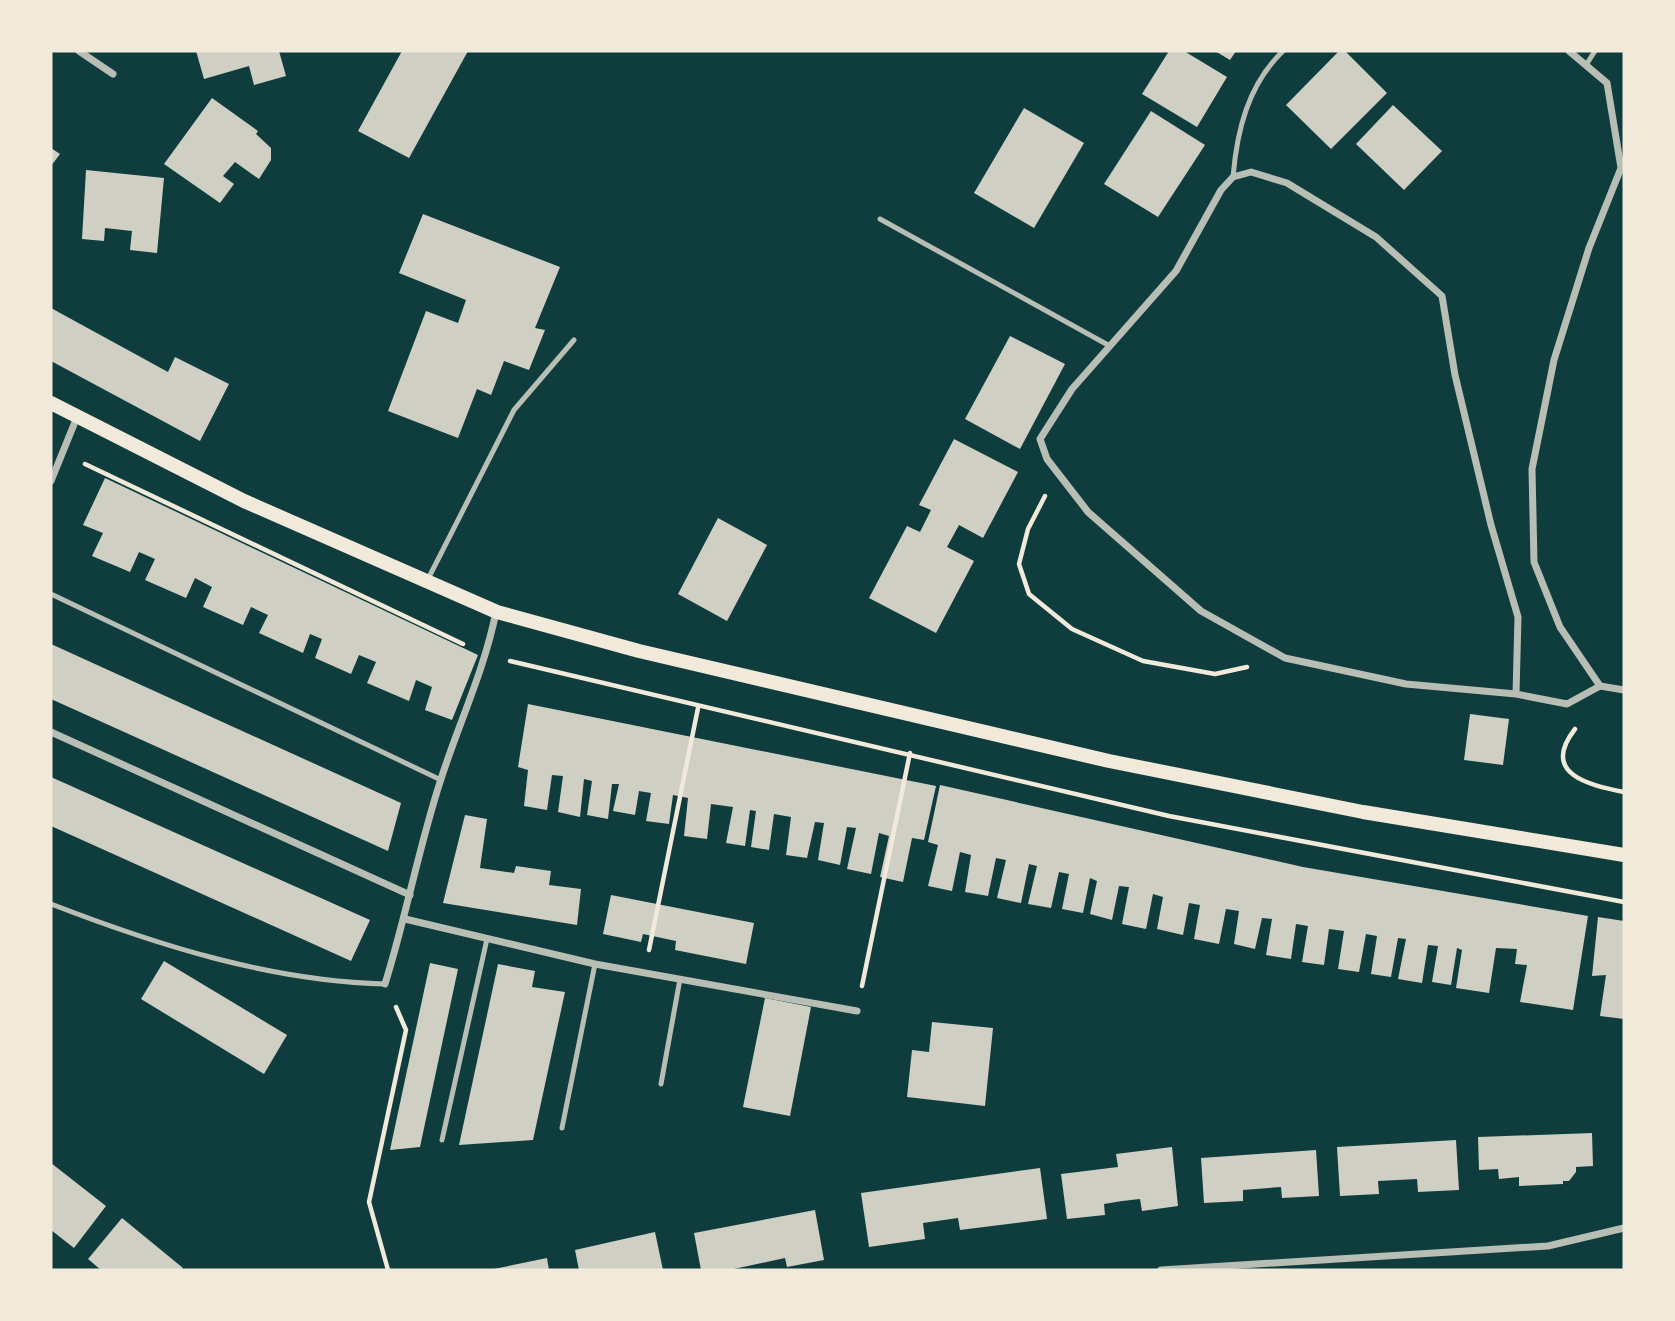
<svg xmlns="http://www.w3.org/2000/svg" width="1675" height="1321" viewBox="0 0 1675 1321" font-family="'Archivo Narrow',sans-serif">
	<rect width="100%" height="100%" fill="#0f3d3e"/>
	<!-- building -->
	<g fill="#cfcfc3">
		<path d="M196,51H279L286,76L254,85L249,66L204,79Z"/>
		<path d="M402,51H468L409,158L358,131Z"/>
		<path d="M1169,51H1184L1227,77L1197,127L1142,94Z"/>
		<path d="M1215,51H1236L1230,60Z"/>
		<path d="M1339,51H1345L1387,93L1331,149L1286,105Z"/>
		<path d="M212,98L258,131L256,134L271,148V160L259,179L235,162L223,176L234,184L220,203L164,164Z"/>
		<path d="M1393,105L1442,151L1404,190L1356,144Z"/>
		<path d="M1024,108L1084,143L1034,228L974,193Z"/>
		<path d="M1151,111L1205,145L1158,217L1104,184Z"/>
		<path d="M51,148L60,154L51,166Z"/>
		<path d="M86,170L164,178L157,253L130,250L132,231L105,228L104,241L82,239Z"/>
		<path d="M423,214L560,267L535,328L545,330L529,370L504,361L491,395L477,389L458,438L388,411L426,311L458,323L466,300L399,273Z"/>
		<path d="M51,308L168,372L175,357L229,384L200,441L51,361Z"/>
		<path d="M1010,336L1065,364L1020,449L965,419Z"/>
		<path d="M954,439L1018,472L983,538L959,525L947,547L974,561L936,633L869,598L907,526L920,532L931,510L919,505Z"/>
		<path d="M105,478L478,655L452,720L425,710L432,687L416,680L409,701L367,683L376,662L359,655L351,674L315,658L322,639L310,634L303,653L259,633L268,615L251,607L243,625L203,607L212,587L195,578L186,598L145,580L155,559L139,552L130,572L92,556L103,533L83,525Z"/>
		<path d="M718,518L767,545L727,621L678,594Z"/>
		<path d="M51,644L401,803L388,851L51,699Z"/>
		<path d="M528,704L936,786L924,840L912,838L903,882L880,877L889,836L879,833L871,874L847,869L856,828L847,827L840,865L818,860L824,823L815,822L807,858L786,855L791,817L774,814L769,850L751,847L756,811L750,810L745,846L726,843L733,807L711,804L707,839L684,836L688,798L673,795L669,824L646,821L651,793L639,791L635,815L613,811L619,784H612L608,819L587,815L592,781L584,779L580,817L558,812L563,776L552,775L547,810L524,806L528,770L518,767Z"/>
		<path d="M1470,714L1509,719L1503,765L1464,760Z"/>
		<path d="M51,777L370,920L351,961L51,826Z"/>
		<path d="M940,785L1303,867L1588,916L1573,1010L1520,1002L1527,965L1515,964L1517,949L1496,948L1489,993L1456,988L1462,950L1457,948L1451,985L1432,982L1438,946L1428,945L1422,983L1398,979L1406,939L1398,938L1391,977L1371,974L1377,936L1366,934L1359,972L1338,969L1344,931L1329,929L1324,965L1302,962L1308,926L1296,924L1291,959L1266,955L1272,919L1262,918L1255,949L1234,944L1239,911L1226,909L1219,944L1194,939L1200,905L1189,903L1183,935L1157,929L1163,897L1153,894L1146,929L1122,924L1129,887L1119,886L1112,920L1090,914L1097,881L1090,878L1083,913L1062,909L1069,874L1059,872L1051,908L1028,904L1037,866L1029,864L1021,903L997,898L1006,860L996,858L988,896L965,892L971,855L960,852L952,891L928,886L938,845L928,842Z"/>
		<path d="M465,815L487,819L480,868L514,873L516,866L551,871L549,885L581,889L577,925L443,903Z"/>
		<path d="M611,895L754,923L746,964L675,950L676,941L643,934L641,942L603,934Z"/>
		<path d="M1598,917L1624,921V1019L1600,1016L1606,975L1592,976Z"/>
		<path d="M164,961L287,1035L264,1074L141,999Z"/>
		<path d="M430,963L458,969L420,1147L390,1150Z"/>
		<path d="M498,964L535,971L532,987L565,992L533,1140L459,1145Z"/>
		<path d="M765,998L811,1007L790,1116L743,1107Z"/>
		<path d="M932,1022L993,1028L985,1106L907,1097L912,1050L929,1052Z"/>
		<path d="M1592,1133L1593,1166L1576,1167V1172L1569,1181H1563V1184L1519,1186V1177L1499,1179L1498,1169L1479,1170L1478,1137Z"/>
		<path d="M1456,1140L1459,1190L1418,1192L1417,1179L1378,1181L1379,1194L1340,1196L1337,1147Z"/>
		<path d="M1172,1147L1178,1206L1142,1211L1140,1199L1122,1201L1104,1204L1105,1215L1067,1219L1061,1174L1118,1167L1116,1154Z"/>
		<path d="M1316,1150L1319,1196L1282,1198L1281,1187L1243,1190V1201L1204,1203L1201,1158Z"/>
		<path d="M51,1163L106,1206L74,1248L51,1230Z"/>
		<path d="M1040,1168L1047,1219L960,1230L958,1218L923,1223L925,1239L869,1247L861,1193Z"/>
		<path d="M815,1210L824,1260L787,1267L785,1258L729,1270H701L694,1233Z"/>
		<path d="M122,1218L183,1268L181,1270H101L88,1259Z"/>
		<path d="M655,1232L663,1270H579L575,1250Z"/>
		<path d="M547,1258L549,1270H494V1269Z"/>
	</g>
	<g fill="none" stroke-linecap="round" stroke-linejoin="round">
		<!-- path -->
		<g stroke="#f1e9da" stroke-width="4.5">
			<path d="M85,464L463,644"/>
			<path d="M1045,496L1028,529L1019,564L1029,594L1072,629L1143,661L1215,674L1247,667"/>
			<path d="M510,661L1169,816L1624,902"/>
			<path d="M1575,729C1540,774 1589,785 1624,792"/>
			<path d="M649,950L698,708"/>
			<path d="M862,986L910,753"/>
			<path d="M388,1270L369,1202L406,1030L396,1007"/>
		</g>
		<!-- service -->
		<g stroke="#b8beb3" stroke-width="5">
			<path d="M1586,65L1595,51"/>
			<path d="M1233,177C1237,130 1248,85 1283,51"/>
			<path d="M880,219L1108,345"/>
			<path d="M427,581L514,410L574,340"/>
			<path d="M51,594L441,780"/>
			<path d="M51,904C157,945 270,981 385,984"/>
			<path d="M661,1084L680,979"/>
			<path d="M562,1128L595,964"/>
			<path d="M442,1140L487,939"/>
		</g>
		<!-- minor -->
		<g stroke="#b8beb3" stroke-width="7">
			<path d="M79,51L113,74"/>
			<path d="M1569,51L1607,83L1621,168L1589,248L1554,360L1532,469L1534,562L1560,627L1600,686"/>
			<path d="M51,481L77,417"/>
			<path d="M1516,694L1518,617L1491,525L1455,375L1442,296L1376,237L1287,183L1251,172L1233,177L1221,190L1176,271L1072,389L1040,439L1047,459L1088,512L1201,611L1285,658L1406,684L1516,694L1567,704L1600,686L1624,690"/>
			<path d="M51,732L410,895"/>
			<path d="M405,919L595,964L857,1011"/>
			<path d="M385,984C406,917 419,846 441,779C459,723 484,671 496,612"/>
			<path d="M1161,1270L1548,1246L1624,1228"/>
		</g>
		<!-- secondary -->
		<path stroke="#f1e9da" stroke-width="14" d="M51,403L244,501L497,612L639,651L1109,761L1363,812L1624,855"/>
	</g>
	<!-- border -->
	<rect width="1675" height="1321" fill="none" stroke="#f1e9da" stroke-width="105"/>
</svg>
